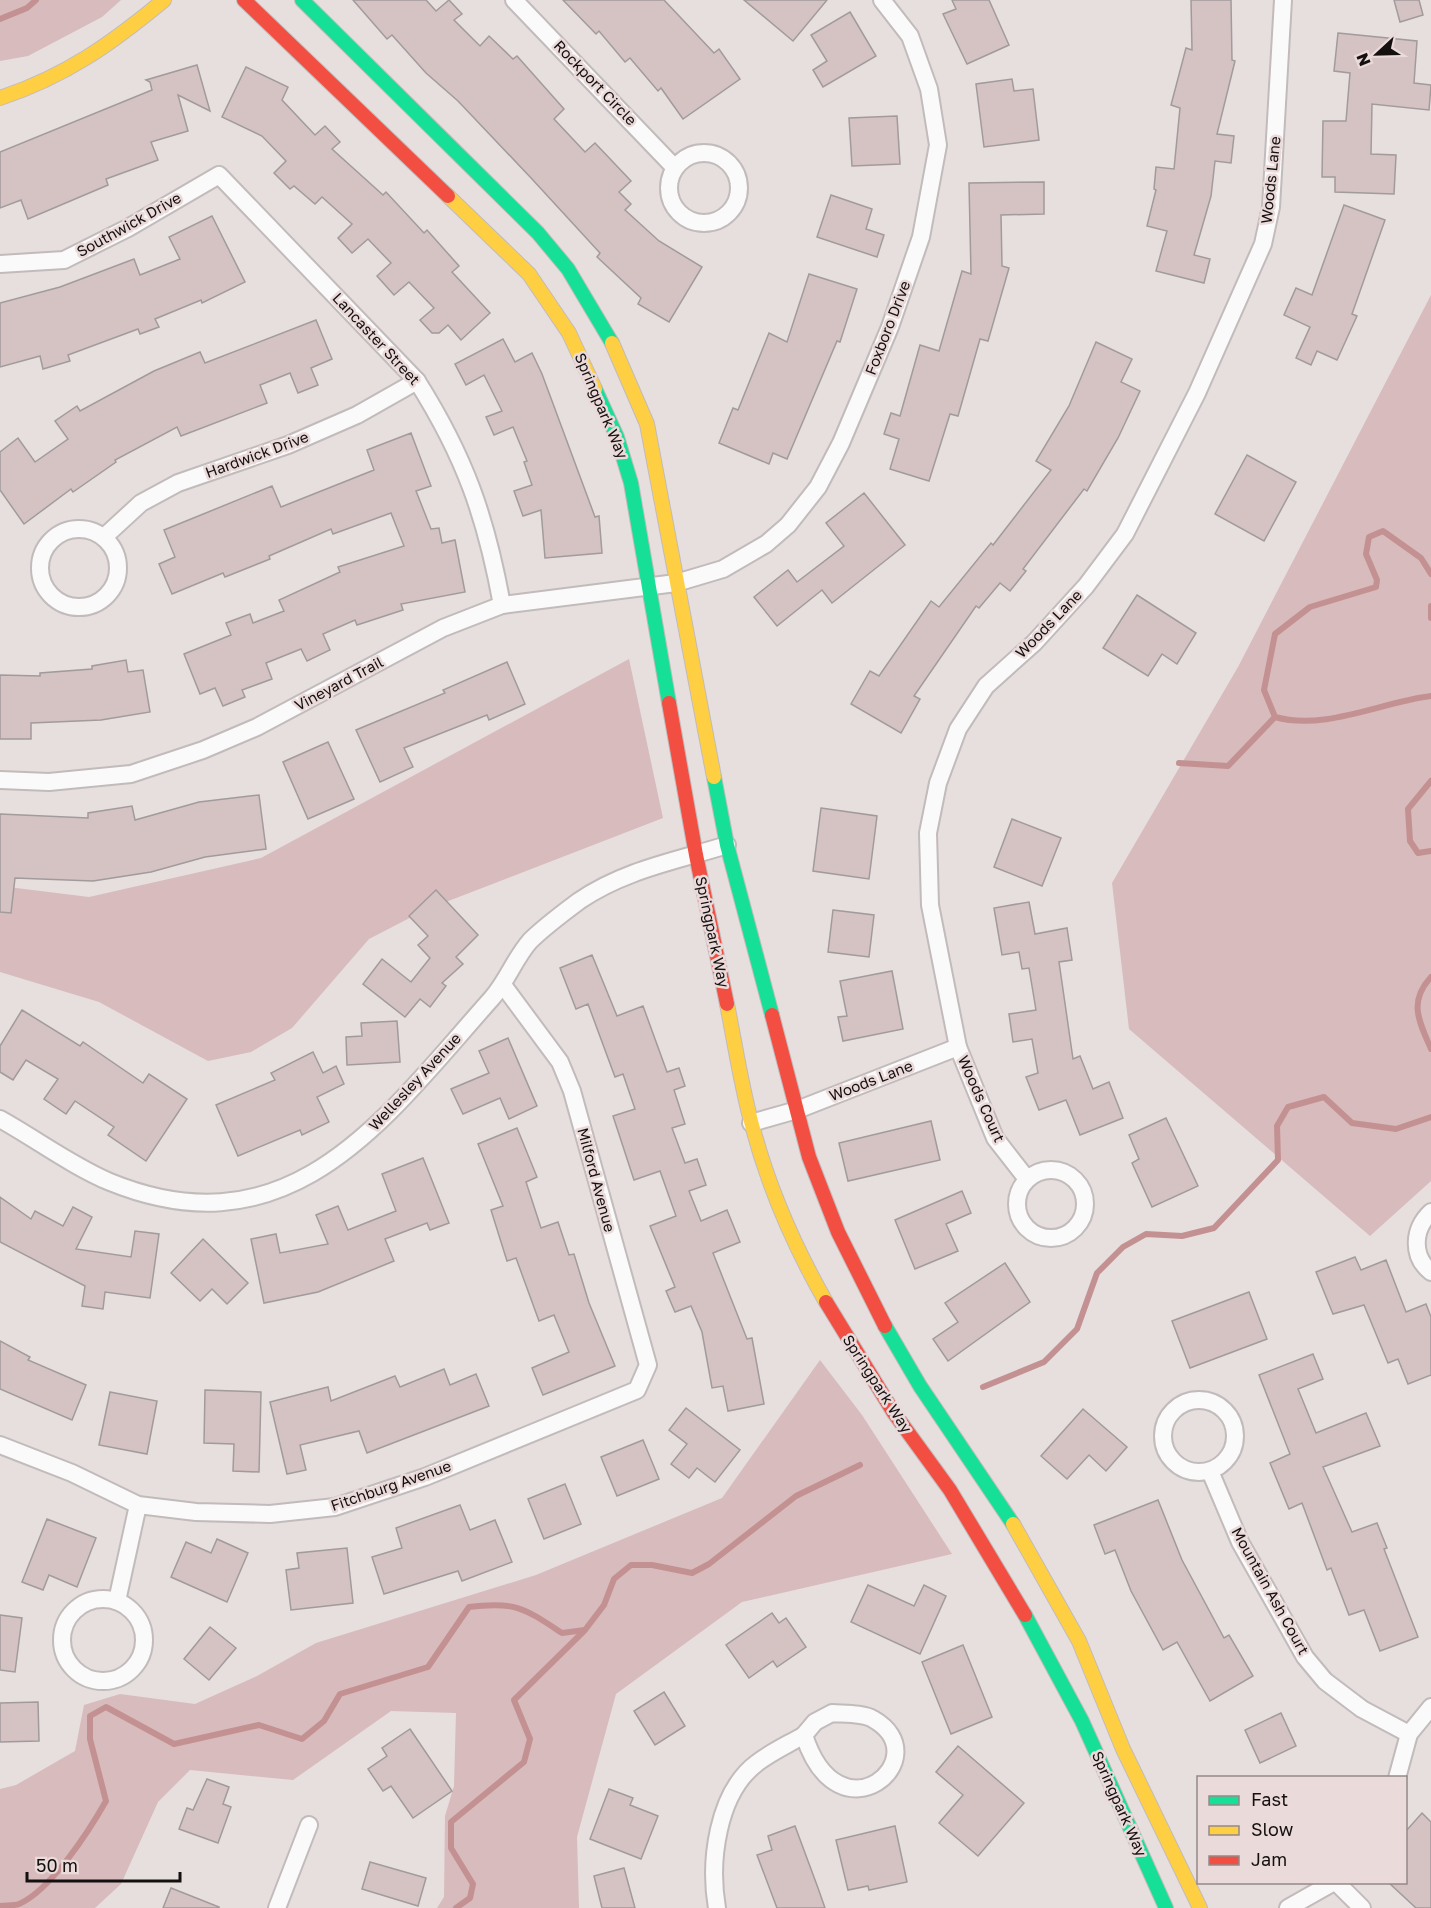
<svg xmlns="http://www.w3.org/2000/svg" width="1431" height="1908" viewBox="0 0 1431 1908" font-family="'Golos Text',sans-serif">
	<rect width="100%" height="100%" fill="#e7dede"/>
	<!-- green -->
	<g fill="#d8bbbc">
		<path d="M0,0H121L102,17L28,56L0,61Z"/>
		<path d="M1431,295V1181L1370,1236L1129,1029L1112,883L1238,667Z"/>
		<path d="M629,659L663,818L425,910L369,939L292,1028L251,1052L208,1061L99,1002L0,972V886L89,897L261,858Z"/>
		<path d="M820,1360L862,1415L952,1554L742,1602L616,1694L577,1837L579,1908H437L444,1897L445,1816L454,1786L456,1713L391,1711L293,1780L190,1770L158,1802L121,1884L95,1908H0V1789L16,1785L75,1751L84,1705L120,1694L195,1704L257,1676L316,1643L536,1575L722,1498Z"/>
	</g>
	<g fill="none" stroke-linecap="round" stroke-linejoin="round">
		<!-- stream -->
		<g stroke="#c49193" stroke-width="6">
			<path d="M0,19L27,8L36,0"/>
			<path d="M1431,574L1421,558L1383,531L1369,537L1366,554L1377,580L1376,587L1310,607L1275,634L1264,690L1275,717C1325,731 1381,702 1431,696"/>
			<path d="M1431,606V618"/>
			<path d="M1179,763L1228,766L1275,717"/>
			<path d="M1431,781L1408,809L1410,841L1418,853L1431,851"/>
			<path d="M1431,977C1408,1002 1419,1021 1431,1049"/>
			<path d="M983,1387L1044,1362L1077,1329L1097,1273L1123,1247L1146,1234L1182,1236L1214,1228L1278,1160L1277,1126L1288,1107L1324,1097L1352,1123L1396,1129L1431,1117"/>
			<path d="M0,1906C6,1905 14,1906 19,1904C51,1890 89,1831 106,1801L90,1739V1716L106,1707L174,1744L259,1725L302,1739L324,1721L340,1694L428,1667L469,1607C515,1601 524,1608 562,1633L585,1630L604,1605L614,1579L631,1565H652L692,1573L709,1564L796,1496L860,1465"/>
			<path d="M456,1908L470,1898L473,1884L451,1848V1822L524,1762L530,1739L514,1700L584,1631"/>
		</g>
	</g>
	<!-- building -->
	<g fill="#d5c3c4" stroke="#a19b9b" stroke-width="1.5">
		<path d="M353,0H426L436,11L449,0L462,14L454,20L480,46L489,36L513,59L517,56L564,109L554,119L585,152L595,143L631,181L619,192L631,204L625,210L659,241L702,267L669,322L638,304L641,298L597,257L600,253L532,179L458,101L426,73L392,35L387,39Z"/>
		<path d="M563,0H664L714,53L719,49L740,79L683,119L661,88L658,91L630,58L625,62L599,31L596,34Z"/>
		<path d="M744,0H827L793,41Z"/>
		<path d="M952,0H989L1009,45L967,64L943,14L956,9Z"/>
		<path d="M1191,0H1231L1232,60L1235,61L1217,134L1234,136L1231,163L1215,161L1211,196L1194,255L1210,259L1204,283L1156,271L1167,231L1147,226L1156,190L1154,189L1156,167L1174,169L1180,108L1171,105L1186,48L1192,50Z"/>
		<path d="M1394,0H1419L1423,15L1400,22Z"/>
		<path d="M850,12L876,56L823,87L813,70L827,61L811,35Z"/>
		<path d="M1338,33L1417,41L1414,83L1431,85L1429,110L1372,104L1371,154L1396,155L1394,194L1335,192V177H1322L1323,121H1346L1350,73L1334,71Z"/>
		<path d="M197,65L210,111L178,95L188,131L151,142L158,160L106,179L108,185L28,219L21,200L0,208V152L152,90L150,82L146,80Z"/>
		<path d="M246,67L288,87L282,100L315,135L325,126L340,142L332,149L383,195L386,192L424,233L427,230L459,266L452,272L490,313L461,340L448,325L439,333H432L420,320L434,308L409,282L394,295L377,276L391,263L368,239L352,253L338,238L352,224L322,197L315,204L294,186L290,189L274,173L286,161L262,136L222,117Z"/>
		<path d="M1012,79L1014,91L1033,89L1039,140L984,147L976,84Z"/>
		<path d="M897,116L900,164L852,166L849,118Z"/>
		<path d="M1044,182V214L1001,215L1002,266L1009,268L988,341L980,339L958,416L950,414L929,481L890,469L899,439L884,434L891,413L900,416L920,345L939,351L962,271L971,274L969,183Z"/>
		<path d="M831,195L872,209L866,229L884,235L877,257L817,237Z"/>
		<path d="M1344,205L1385,220L1352,314L1357,316L1337,360L1317,351L1311,365L1296,358L1310,327L1284,315L1296,288L1312,295Z"/>
		<path d="M212,216L245,282L202,303L201,300L155,319L159,327L140,334L138,329L68,355L70,361L43,369L40,356L0,367V303L60,287L134,259L140,275L180,259L169,237Z"/>
		<path d="M809,274L857,289L840,342L837,341L787,459L773,453L769,464L719,443L733,408L738,410L769,333L787,342Z"/>
		<path d="M316,320L332,359L311,368L318,385L298,393L290,373L260,385L267,403L181,436L177,427L115,460L116,462L73,492L71,489L24,524L0,490V452L18,438L35,462L68,439L55,421L77,406L80,411L154,371L200,352L205,363Z"/>
		<path d="M503,339L515,362L532,353L542,374L595,517L599,516L602,553L545,558L541,510L523,516L514,491L532,485L524,462L527,461L513,427L494,435L486,417L502,411L484,375L466,385L455,364Z"/>
		<path d="M1096,342L1132,359L1121,382L1140,391L1118,438L1087,491L1084,489L1023,569L1026,571L1010,591L1000,583L979,608L976,606L914,696L920,699L901,733L851,704L870,671L879,676L931,601L939,607L991,543L993,545L1051,470L1036,461L1069,406Z"/>
		<path d="M411,433L431,486L416,491L431,529L439,528L442,543L455,540L465,592L401,604L403,610L357,625L355,620L323,634L330,650L307,661L301,649L266,663L272,679L242,690L245,697L223,706L215,688L200,694L184,654L231,635L226,623L250,614L253,623L284,611L279,600L340,572L338,567L404,546L391,513L333,534L331,529L269,556L270,559L225,577L223,573L172,594L159,564L175,557L164,530L272,486L281,507L374,470L367,450Z"/>
		<path d="M1247,455L1296,482L1264,541L1215,514Z"/>
		<path d="M864,493L905,545L832,603L822,590L777,626L754,597L788,570L797,582L844,546L826,523Z"/>
		<path d="M1137,595L1196,633L1177,664L1162,654L1148,676L1103,648Z"/>
		<path d="M126,660L128,672L143,670L150,712L101,720L31,723V739H0V675L40,676V673L92,669V666Z"/>
		<path d="M507,662L525,704L489,720L487,715L404,748L413,767L380,782L356,730L445,693L443,690Z"/>
		<path d="M328,742L354,799L308,819L283,762Z"/>
		<path d="M259,795L266,849L205,857L151,872L93,881L15,878L11,913L0,912V814L88,818V813L132,806L135,820L199,802Z"/>
		<path d="M821,808L877,816L869,879L813,871Z"/>
		<path d="M1012,819L1061,838L1042,886L994,867Z"/>
		<path d="M436,890L478,935L456,957L463,964L442,983L446,986L430,1007L420,999L405,1017L363,984L382,959L411,982L430,958L418,945L428,936L409,916Z"/>
		<path d="M1029,902L1035,934L1067,928L1072,960L1059,962L1073,1059L1080,1056L1093,1089L1109,1082L1123,1118L1080,1135L1066,1100L1039,1110L1026,1077L1038,1073L1032,1039L1013,1042L1009,1014L1036,1010L1029,968L1022,969L1019,952L1002,955L994,908Z"/>
		<path d="M833,910L874,915L869,957L828,952Z"/>
		<path d="M592,955L617,1016L643,1006L667,1072L679,1068L685,1086L674,1090L685,1124L672,1128L685,1163L697,1159L706,1185L689,1191L701,1221L727,1210L740,1242L713,1253L747,1339L752,1338L764,1404L728,1411L723,1386L712,1388L702,1332L691,1306L675,1312L666,1291L675,1287L650,1226L676,1216L660,1171L634,1180L613,1116L635,1109L623,1074L615,1077L588,1004L576,1009L560,968Z"/>
		<path d="M892,971L903,1029L843,1041L838,1017L847,1016L840,981Z"/>
		<path d="M22,1010L80,1046L83,1042L143,1083L149,1074L187,1099L146,1161L108,1135L114,1127L75,1101L66,1114L44,1099L58,1079L26,1060L13,1080L0,1072V1046Z"/>
		<path d="M397,1021L400,1062L347,1065L346,1037L362,1036L361,1023Z"/>
		<path d="M508,1038L537,1106L509,1119L500,1098L463,1114L451,1089L489,1073L479,1051Z"/>
		<path d="M313,1052L323,1073L336,1066L344,1084L317,1097L329,1122L302,1135L300,1130L238,1156L216,1105L275,1080L271,1073Z"/>
		<path d="M1166,1118L1198,1186L1152,1207L1132,1163L1139,1159L1129,1135Z"/>
		<path d="M931,1121L940,1160L848,1181L839,1143Z"/>
		<path d="M517,1128L537,1177L526,1182L541,1228L558,1222L569,1255L574,1254L589,1303L615,1366L543,1395L532,1368L569,1352L554,1315L539,1321L516,1258L507,1261L491,1210L503,1206L478,1144Z"/>
		<path d="M423,1158L449,1223L430,1230L427,1223L385,1239L394,1261L318,1292L264,1303L251,1239L276,1234L280,1253L328,1244L316,1215L338,1206L348,1230L396,1211L382,1174Z"/>
		<path d="M962,1191L971,1213L946,1224L958,1251L915,1269L895,1220Z"/>
		<path d="M0,1197L31,1219L35,1211L63,1226L73,1207L92,1217L76,1249L131,1257L135,1231L159,1234L150,1298L105,1292L103,1309L82,1306L85,1286L0,1242Z"/>
		<path d="M203,1239L248,1283L227,1304L212,1289L200,1301L171,1273Z"/>
		<path d="M1355,1257L1361,1270L1386,1260L1406,1312L1426,1304L1431,1317V1375L1408,1384L1398,1359L1388,1363L1364,1305L1333,1314L1316,1272Z"/>
		<path d="M1005,1263L1030,1302L948,1361L933,1339L958,1322L945,1303Z"/>
		<path d="M1249,1292L1267,1339L1190,1368L1172,1321Z"/>
		<path d="M0,1341L30,1357L28,1360L86,1385L72,1420L0,1389Z"/>
		<path d="M1313,1354L1323,1379L1298,1389L1316,1433L1366,1413L1380,1446L1323,1467L1352,1532L1377,1523L1387,1548L1384,1549L1418,1637L1380,1651L1364,1610L1349,1615L1331,1568L1327,1570L1302,1503L1289,1509L1270,1463L1290,1454L1259,1375Z"/>
		<path d="M444,1369L450,1385L476,1374L489,1406L367,1453L359,1431L300,1445L306,1470L287,1474L270,1402L328,1387L331,1401L395,1376L400,1387Z"/>
		<path d="M205,1390L261,1392L259,1472L233,1471L234,1444L204,1443Z"/>
		<path d="M110,1392L157,1401L147,1454L99,1445Z"/>
		<path d="M686,1408L740,1450L715,1482L697,1468L689,1478L671,1464L687,1444L669,1430Z"/>
		<path d="M1083,1409L1127,1447L1106,1471L1089,1455L1067,1479L1041,1456Z"/>
		<path d="M643,1440L659,1479L617,1496L601,1457Z"/>
		<path d="M565,1484L581,1524L544,1539L528,1499Z"/>
		<path d="M1158,1500L1182,1560L1224,1638L1229,1635L1253,1676L1210,1701L1177,1642L1163,1650L1131,1591L1115,1550L1105,1554L1094,1525Z"/>
		<path d="M460,1505L470,1530L495,1520L512,1562L462,1581L458,1571L384,1594L372,1557L402,1548L396,1528Z"/>
		<path d="M47,1519L96,1538L77,1587L49,1575L43,1590L22,1582Z"/>
		<path d="M217,1539L248,1553L227,1602L171,1577L186,1542L211,1553Z"/>
		<path d="M347,1548L353,1603L291,1610L286,1570L299,1568L297,1553Z"/>
		<path d="M868,1585L914,1606L924,1585L946,1596L920,1654L851,1622Z"/>
		<path d="M772,1613L779,1623L786,1618L806,1647L777,1667L773,1661L749,1678L726,1645Z"/>
		<path d="M0,1615L22,1618L15,1672L0,1670Z"/>
		<path d="M210,1627L236,1648L209,1680L184,1659Z"/>
		<path d="M963,1645L992,1717L951,1734L922,1662Z"/>
		<path d="M664,1692L685,1726L655,1745L634,1711Z"/>
		<path d="M38,1702L39,1741L0,1742V1703Z"/>
		<path d="M1281,1713L1296,1746L1260,1763L1245,1730Z"/>
		<path d="M410,1729L452,1791L413,1818L391,1786L383,1791L368,1769L387,1756L382,1748Z"/>
		<path d="M958,1746L1024,1803L978,1856L939,1823L963,1795L936,1772Z"/>
		<path d="M207,1779L229,1787L223,1804L231,1807L218,1843L179,1829L187,1808L193,1810Z"/>
		<path d="M609,1789L633,1798L630,1805L658,1816L641,1859L590,1839Z"/>
		<path d="M1422,1813L1431,1822V1908H1416L1388,1882H1406V1831Z"/>
		<path d="M795,1826L818,1888L825,1908H777L757,1855L772,1850L768,1836Z"/>
		<path d="M895,1826L907,1882L869,1890L868,1886L848,1890L836,1840Z"/>
		<path d="M370,1862L426,1878L418,1906L362,1889Z"/>
		<path d="M624,1868L635,1908H602L594,1876Z"/>
		<path d="M171,1888L219,1907V1908H163Z"/>
	</g>
	<g fill="none" stroke-linecap="round" stroke-linejoin="round">
		<!-- street casing -->
		<g stroke="#c2bbbb" stroke-width="20">
			<g id="street">
				<path d="M514,0L675,168"/>
				<circle cx="704" cy="188" r="35"/>
				<path d="M0,264L64,260L128,228L219,175L417,381C465,457 486,517 502,605"/>
				<circle cx="79" cy="568" r="39"/>
				<path d="M104,537L141,503L178,483L288,445L357,415L417,381"/>
				<path d="M0,780L49,782L131,774L203,750L257,727L443,628L502,605L676,583L723,569L766,544L788,525L818,487L841,443L890,327L921,237L938,145L929,89L910,36L882,0"/>
				<path d="M0,1119C36,1139 72,1166 110,1182C292,1256 386,1117 492,998C507,981 515,958 530,941C544,927 563,913 579,901C624,870 676,861 727,845"/>
				<path d="M751,1123L797,1110L958,1047"/>
				<circle cx="1051" cy="1204" r="34"/>
				<path d="M1027,1179L995,1138L958,1047L930,905L928,833L938,783L958,729L986,686L1034,643L1086,586L1125,534L1197,393L1263,244L1271,207L1283,0"/>
				<path d="M1431,1212C1413,1229 1411,1256 1431,1272"/>
				<circle cx="1199" cy="1436" r="36"/>
				<path d="M0,1445L72,1473L138,1505L196,1512L270,1514L335,1507L425,1477L637,1390L648,1365L572,1091L560,1062L503,985"/>
				<path d="M1210,1471L1240,1542L1305,1657L1325,1681L1362,1709L1409,1734"/>
				<circle cx="103" cy="1640" r="41"/>
				<path d="M117,1601L138,1505"/>
				<path d="M832,1713C844,1714 863,1713 873,1719C940,1757 839,1845 804,1735L815,1722Z"/>
				<path d="M1397,1778L1409,1734L1431,1707"/>
				<path d="M1336,1882L1362,1908"/>
				<path d="M277,1908L309,1825"/>
				<path d="M717,1908C709,1862 717,1793 757,1763C771,1752 789,1744 804,1735"/>
				<path d="M1288,1908L1334,1882"/>
			</g>
		</g>
		<!-- fast casing -->
		<g stroke="#c2bbbb" stroke-width="16">
			<g id="fast">
				<path d="M302,0L538,233L568,269L612,343"/>
				<path d="M595,389L617,437L631,483L669,703"/>
				<path d="M714,777L727,845L772,1015"/>
				<path d="M885,1326L920,1386L1013,1524"/>
				<path d="M1025,1615L1082,1721L1166,1908"/>
			</g>
		</g>
		<!-- slow casing -->
		<g stroke="#c2bbbb" stroke-width="16">
			<g id="slow">
				<path d="M0,98C66,76 111,44 164,0"/>
				<path d="M448,196L529,274L569,333L595,389"/>
				<path d="M612,343L647,424L714,777"/>
				<path d="M727,1004C735,1044 741,1085 752,1125C768,1186 794,1246 826,1302"/>
				<path d="M1013,1524L1079,1641L1123,1749L1200,1908"/>
			</g>
		</g>
		<!-- jam casing -->
		<g stroke="#c2bbbb" stroke-width="16">
			<g id="jam">
				<path d="M244,0L448,196"/>
				<path d="M669,703L696,855L727,1004"/>
				<path d="M772,1015L809,1157L838,1232L885,1326"/>
				<path d="M826,1302L894,1413L950,1490L1025,1615"/>
			</g>
		</g>
		<!-- street -->
		<use href="#street" stroke="#fbfafa" stroke-width="16"/>
		<!-- fast -->
		<use href="#fast" stroke="#16e098" stroke-width="14"/>
		<!-- slow -->
		<use href="#slow" stroke="#ffcf43" stroke-width="14"/>
		<!-- jam -->
		<use href="#jam" stroke="#f24e42" stroke-width="14"/>
	</g>
	<g text-anchor="middle" stroke-width="5" stroke-linejoin="round" paint-order="stroke">
		<!-- street labels -->
		<g font-size="15" fill="#151010" stroke="#ebdada">
			<text transform="translate(595 83) rotate(46)" y="5">Rockport Circle</text>
			<text transform="translate(1271 180) rotate(-84)" y="5">Woods Lane</text>
			<text transform="translate(129 225) rotate(-29)" y="5">Southwick Drive</text>
			<text transform="translate(888 328) rotate(-69)" y="5">Foxboro Drive</text>
			<text transform="translate(376 339) rotate(47)" y="5">Lancaster Street</text>
			<text transform="translate(601 406) rotate(67)" y="5">Springpark Way</text>
			<text transform="translate(257 455) rotate(-20)" y="5">Hardwick Drive</text>
			<text transform="translate(1049 624) rotate(-46)" y="5">Woods Lane</text>
			<text transform="translate(339 684) rotate(-28)" y="5">Vineyard Trail</text>
			<text transform="translate(712 932) rotate(78)" y="5">Springpark Way</text>
			<text transform="translate(871 1081) rotate(-21)" y="5">Woods Lane</text>
			<text transform="translate(415 1082) rotate(-47)" y="5">Wellesley Avenue</text>
			<text transform="translate(981 1099) rotate(66)" y="5">Woods Court</text>
			<text transform="translate(596 1180) rotate(75)" y="5">Milford Avenue</text>
			<text transform="translate(877 1384) rotate(57)" y="5">Springpark Way</text>
			<text transform="translate(391 1486) rotate(-19)" y="5">Fitchburg Avenue</text>
			<text transform="translate(1270 1591) rotate(61)" y="5">Mountain Ash Court</text>
			<text transform="translate(1119 1804) rotate(66)" y="5">Springpark Way</text>
		</g>
	</g>
	<!-- legend -->
	<rect x="1197" y="1776" width="210" height="108" fill="#ebdada" stroke="#958989" stroke-width="1.5"/>
	<rect x="1209" y="1796" width="30" height="9" fill="#16e098" stroke="#958989" stroke-width="1.5"/>
	<text x="1251" y="1806" font-size="18" fill="#151010">Fast</text>
	<rect x="1209" y="1826" width="30" height="9" fill="#ffcf43" stroke="#958989" stroke-width="1.5"/>
	<text x="1251" y="1836" font-size="18" fill="#151010">Slow</text>
	<rect x="1209" y="1856" width="30" height="9" fill="#f24e42" stroke="#958989" stroke-width="1.5"/>
	<text x="1251" y="1866" font-size="18" fill="#151010">Jam</text>
	<!-- north arrow -->
	<g transform="translate(1377 54) rotate(248)" stroke="#ebdada" stroke-width="4.5" paint-order="stroke">
	<path d="M0-4.5L10 22L0 15L-10 22Z" fill="#151010"/>
	<text y="-9" font-size="16" font-weight="bold" text-anchor="middle" fill="#151010">N</text>
	</g>
	<!-- scale -->
	<path d="M27 1872v9h153v-9" fill="none" stroke="#151010" stroke-width="3"/>
	<text x="36" y="1872" font-size="18" fill="#151010" stroke="#ebdada" stroke-width="4.5" paint-order="stroke">50 m</text>
</svg>
